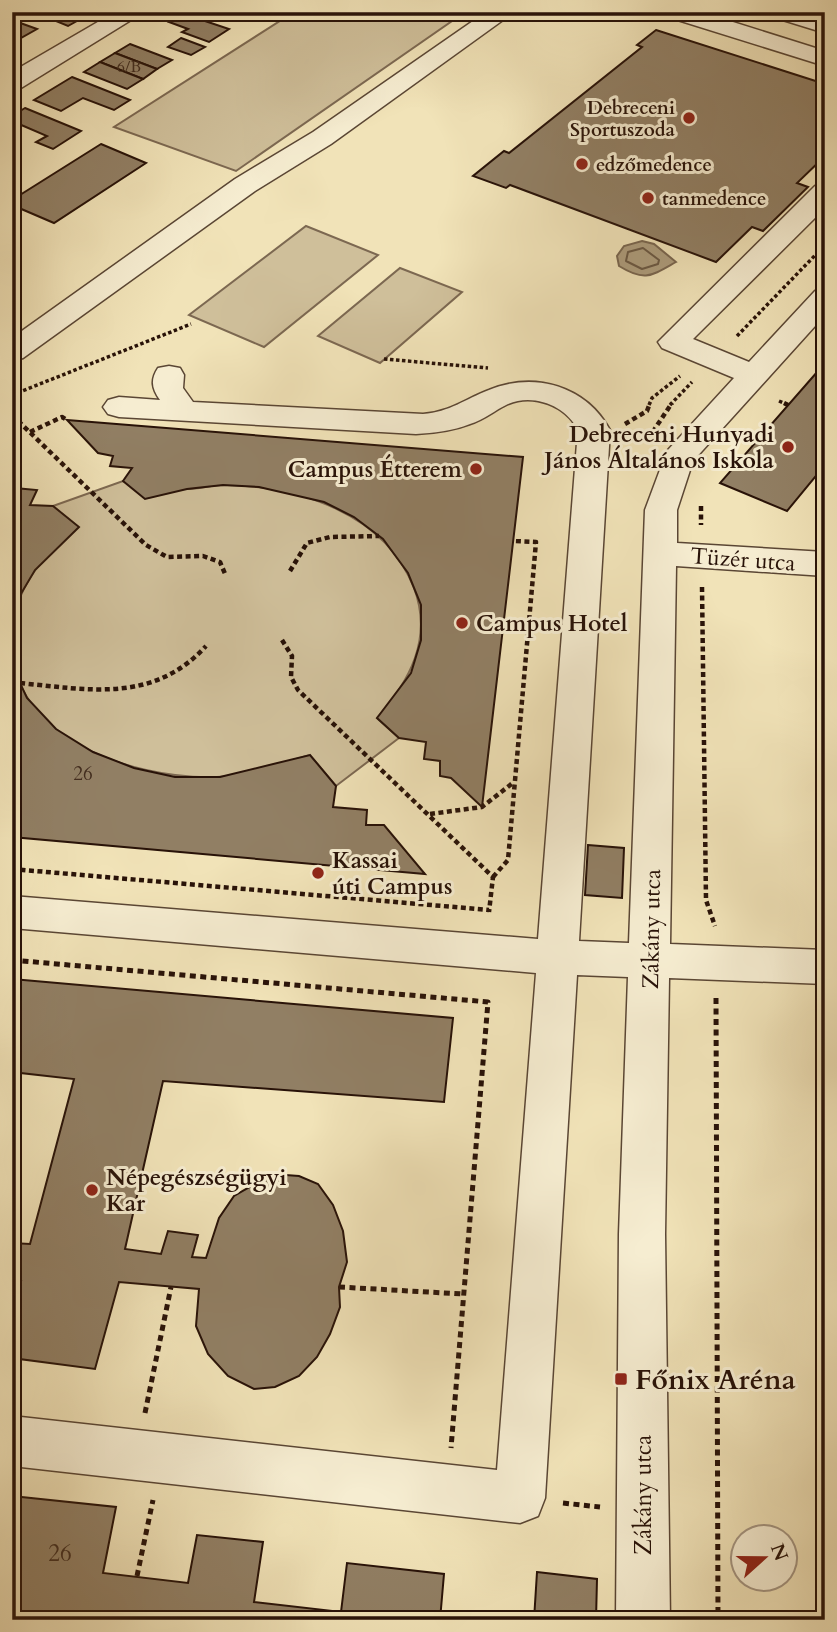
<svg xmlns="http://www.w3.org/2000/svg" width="837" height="1632" viewBox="0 0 837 1632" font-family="Cardo,serif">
	<rect width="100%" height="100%" fill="#f1e3b8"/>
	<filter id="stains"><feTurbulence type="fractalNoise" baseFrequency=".00286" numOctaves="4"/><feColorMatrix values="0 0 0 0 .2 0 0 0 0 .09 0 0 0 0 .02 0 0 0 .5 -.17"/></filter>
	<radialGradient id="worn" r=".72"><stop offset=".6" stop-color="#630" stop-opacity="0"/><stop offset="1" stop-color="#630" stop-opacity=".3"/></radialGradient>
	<!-- green -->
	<g fill="#cfbf9a" stroke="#7c6851" stroke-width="2">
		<path d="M294,12H465L236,171L114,127Z"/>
		<path d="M306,226L378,255L264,347L189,315Z"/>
		<path d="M400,268L462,292L380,363L318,336Z"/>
		<path d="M123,481C144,483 166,488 187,489C199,489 212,485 224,485C299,486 385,513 414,588C433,638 410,681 377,718L399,738L336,786L310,755C280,763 248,776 217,777C129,780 0,735 12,627C15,606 23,587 36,569C41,563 51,556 53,549C56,537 53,519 53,506Z"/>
	</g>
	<!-- water -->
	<path fill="#ad9c7c" stroke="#78654e" stroke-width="2" d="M642,241L654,244L676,262C651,276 645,282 619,266L617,256L624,246Z"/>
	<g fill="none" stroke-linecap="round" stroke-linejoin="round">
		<!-- shore -->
		<path stroke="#6a5742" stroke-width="2" d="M643,248L659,260L658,264L642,269L626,261L628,252Z"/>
	</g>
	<!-- building -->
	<g fill="#917f64" stroke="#281208" stroke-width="2">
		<path d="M34,12H93L68,26Z"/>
		<path d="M184,13L205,21L229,29L209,42L182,32L188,29L169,22Z"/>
		<path d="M12,20L37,29L12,43Z"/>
		<path d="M656,30L825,84V156L797,183L808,187L763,231L752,227L716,262L510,185L506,188L473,176L504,151L509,153L642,47L637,45Z"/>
		<path d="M181,38L205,47L191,55L168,47Z"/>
		<path d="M130,44L172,60L157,69L115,53Z"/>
		<path d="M115,53L157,69L143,79L100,62Z"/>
		<path d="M100,62L143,79L127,89L84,72Z"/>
		<path d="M72,77L130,100L114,110L83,98L61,111L34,100Z"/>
		<path d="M25,108L81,131L53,149L36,142L47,136L12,121V116Z"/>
		<path d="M101,144L146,163L54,223L12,205V200Z"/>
		<path d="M825,363V465L787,511L720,483Z"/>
		<path d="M67,420L523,457L482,807L451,778L440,776V761L424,759L426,742L399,738L377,718L411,673L421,640V605L408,573L383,539L354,517L324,502L259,487L223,485L187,489L145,499L123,481L132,468L110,466L113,456L98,453Z"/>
		<path d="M12,479H17L15,488L37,490L30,505L53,506L79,527L35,570L19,597L12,628V649Z"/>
		<path d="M12,666L27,698L56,729L93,752L134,768L175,777H220L310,755L336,786L333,807L367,810L366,825H384L425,874L12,837Z"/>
		<path d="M588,845L624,848L622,898L585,895Z"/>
		<path d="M12,979L453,1018L444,1102L163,1081L125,1249L161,1254L168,1231L198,1235L192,1257L206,1258L219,1218L234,1196L272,1174L299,1176L318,1184L333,1205L343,1231L347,1262L339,1287L340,1307L330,1334L317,1357L299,1376L275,1387L254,1389L228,1376L208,1354L196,1326L199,1289L119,1282L95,1369L12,1358V1306L21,1281L12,1279V1243L30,1244L74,1079L12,1072Z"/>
		<path d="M12,1496L116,1507L103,1573L188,1583L197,1535L263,1542L254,1602L341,1612L347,1563L444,1574L440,1620H115L88,1617L87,1620H12Z"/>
		<path d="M537,1572L597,1579L596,1620H534Z"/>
	</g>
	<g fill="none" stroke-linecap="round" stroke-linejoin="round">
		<!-- minor casing -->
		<g stroke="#5a4634" stroke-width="3">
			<g id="minor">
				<path d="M115,12H144L21,88L12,90V72Z"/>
				<path d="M486,12H514L331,144L255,191L23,358L12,361V338L235,179L313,132Z"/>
				<path d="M664,12H701L825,51V66L668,17Z"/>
				<path d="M769,12H806L825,18V33L773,17Z"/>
				<path d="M825,184V208L693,339L749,362L815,291L825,288V315L693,461L677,510V543L825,552V576L676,566L670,944L825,950V984L669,978L665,1234L670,1620H616L619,1234L628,977L577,975L545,1498L538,1516L520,1523L12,1466V1416L497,1470L536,973L12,928V896L538,939L578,430C566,406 534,393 508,404C495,410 484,420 470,424C452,431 434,433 416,434L119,417L108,414L103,407L108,400L119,397L160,400C152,389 150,380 158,368L169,366L180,368L184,375L183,388L193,402L423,414C450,412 465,399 489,390C535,371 586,386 610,430L579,941L629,943L645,510L667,451L734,378L662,348L658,342L815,186Z"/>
			</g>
		</g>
		<!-- path-far2 -->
		<g stroke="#281208" stroke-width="3.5" stroke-dasharray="3.5 2.5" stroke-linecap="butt">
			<path d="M737,336L825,245"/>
			<path d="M384,359L488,368"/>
			<path d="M12,395L191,324"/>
			<path d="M779,401L788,405"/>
			<path d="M649,405L652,398L680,376"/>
			<path d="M670,405L692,382"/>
		</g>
		<!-- path-far1 -->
		<g stroke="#281208" stroke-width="4.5" stroke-dasharray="5 3.5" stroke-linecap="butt">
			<path d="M784,403L788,405"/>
			<path d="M12,415L146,545L167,557L203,556L220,562L226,576"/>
			<path d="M625,424L647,411L650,403"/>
			<path d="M30,432L62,417L67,420"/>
			<path d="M648,439L672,403"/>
			<path d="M701,506V525"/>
			<path d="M290,571L307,543L330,537L379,536"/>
			<path d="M702,587L706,900L715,926"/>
			<path d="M282,640L292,656L291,677L298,690L493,877L489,912"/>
			<path d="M20,683C90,690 154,703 206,646"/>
			<path d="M430,814L482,807L514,782"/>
			<path d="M12,869L489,910"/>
			<path d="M493,877L508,860L536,542L513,541"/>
		</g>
		<!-- path -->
		<g stroke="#281208" stroke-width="5" stroke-dasharray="6 4.5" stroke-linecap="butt">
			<path d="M12,960L488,1002L451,1448"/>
			<path d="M716,998L718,1620"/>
			<path d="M339,1287L463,1294"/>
			<path d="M145,1413L171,1287"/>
			<path d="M563,1503L600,1507"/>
			<path d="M137,1576L153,1500"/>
		</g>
		<!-- minor -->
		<use href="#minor" fill="#f6edd1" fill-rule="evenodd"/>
	</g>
	<!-- markers -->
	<g fill="#8f2418" stroke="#f6edd1" stroke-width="2.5">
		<circle cx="689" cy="118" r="7"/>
		<circle cx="582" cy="164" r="7"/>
		<circle cx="648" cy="198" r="7"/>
		<circle cx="788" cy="447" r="7"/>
		<circle cx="476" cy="469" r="7"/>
		<circle cx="462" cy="623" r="7"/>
		<circle cx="318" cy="873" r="7"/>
		<circle cx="92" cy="1190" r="7"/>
		<rect x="614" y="1372" width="14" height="14" rx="3.5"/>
	</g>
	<g text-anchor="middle" stroke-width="6" stroke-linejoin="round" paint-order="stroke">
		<!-- far-number labels -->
		<g font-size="16" fill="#422d1f">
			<text x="129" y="72">6/B</text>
		</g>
		<!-- far-poi labels -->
		<g font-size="19" font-weight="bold" fill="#281208" stroke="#f6edd1" text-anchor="start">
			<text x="675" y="114" text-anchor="end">Debreceni<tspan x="675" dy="22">Sportuszoda</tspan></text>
			<text x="596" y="171">edzőmedence</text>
			<text x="662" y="205">tanmedence</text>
		</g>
		<!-- number labels -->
		<g font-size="19" fill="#422d1f">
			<text x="83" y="780">26</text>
		</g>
		<!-- poi labels -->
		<g font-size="23" font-weight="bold" fill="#281208" stroke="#f6edd1" text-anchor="start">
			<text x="774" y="442" text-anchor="end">Debreceni Hunyadi<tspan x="774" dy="26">János Általános Iskola</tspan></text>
			<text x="462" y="477" text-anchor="end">Campus Étterem</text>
			<text x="476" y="631">Campus Hotel</text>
			<text x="332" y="868">Kassai<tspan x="332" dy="26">úti Campus</tspan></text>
			<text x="106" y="1185">Népegészségügyi<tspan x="106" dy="26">Kar</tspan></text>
		</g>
		<!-- street labels -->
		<g font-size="23" fill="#281208" stroke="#f6edd1">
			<text transform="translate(743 559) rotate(4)" y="8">Tüzér utca</text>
			<text transform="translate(651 929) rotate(-89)" y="8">Zákány utca</text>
			<text transform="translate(643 1495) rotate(-90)" y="8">Zákány utca</text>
		</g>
		<!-- near-number labels -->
		<g font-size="23" fill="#422d1f">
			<text x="60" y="1561">26</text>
		</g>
		<!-- near-poi labels -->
		<g font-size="28" font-weight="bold" fill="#281208" stroke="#f6edd1" text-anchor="start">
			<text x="635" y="1389">Főnix Aréna</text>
		</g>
	</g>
	<!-- margin -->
	<rect width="837" height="1632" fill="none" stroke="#f1e3b8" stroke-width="42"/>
	<rect x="14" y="14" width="809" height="1604" fill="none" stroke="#281208" stroke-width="3.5"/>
	<rect x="21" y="21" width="795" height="1590" fill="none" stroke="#281208" stroke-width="2"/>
	<!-- north arrow -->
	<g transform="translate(764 1558) rotate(69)"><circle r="33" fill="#f6edd1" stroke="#a49581" stroke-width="2"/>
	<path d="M0-5L12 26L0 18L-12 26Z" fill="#8f2418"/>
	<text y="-10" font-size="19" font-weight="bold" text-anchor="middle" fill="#281208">N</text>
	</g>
	<rect width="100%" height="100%" filter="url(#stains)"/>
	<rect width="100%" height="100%" fill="url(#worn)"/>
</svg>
